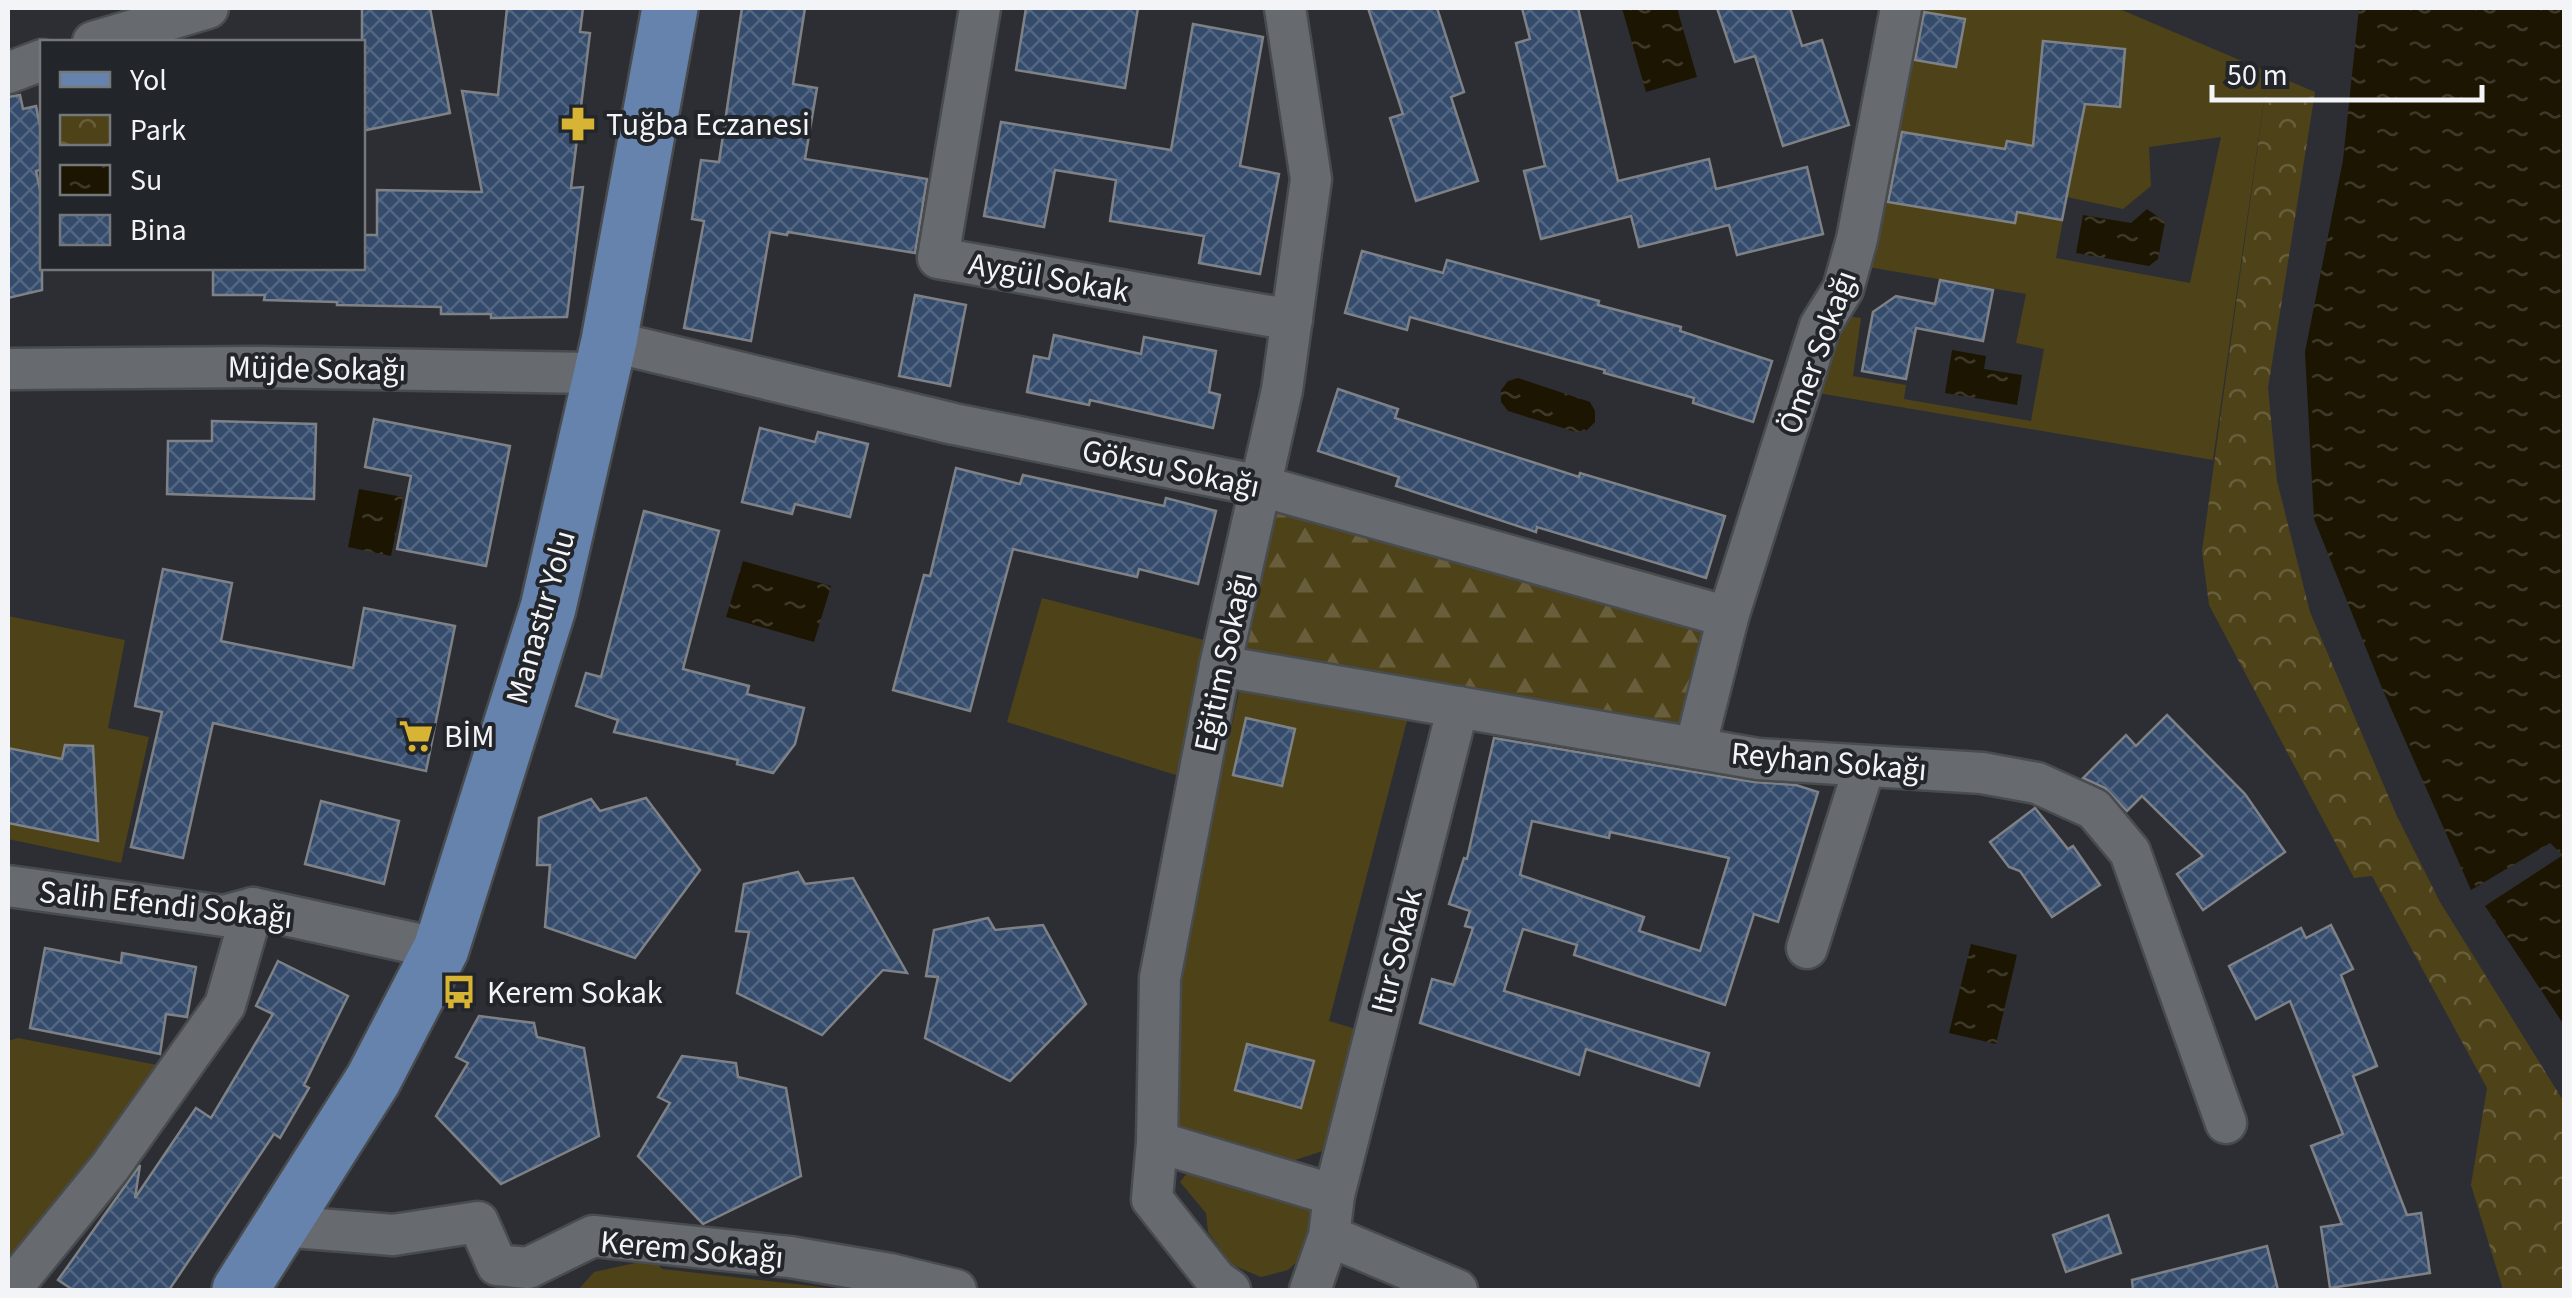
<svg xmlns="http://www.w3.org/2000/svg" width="2572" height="1298" viewBox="0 0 2572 1298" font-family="'Source Sans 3',sans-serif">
	<defs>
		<pattern id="forest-firs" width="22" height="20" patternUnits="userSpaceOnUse" patternTransform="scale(2.5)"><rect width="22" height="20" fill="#4e4219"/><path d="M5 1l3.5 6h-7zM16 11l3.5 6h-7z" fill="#685e3b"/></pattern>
		<pattern id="park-crowns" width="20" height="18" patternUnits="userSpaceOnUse" patternTransform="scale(2.5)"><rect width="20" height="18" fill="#4e4219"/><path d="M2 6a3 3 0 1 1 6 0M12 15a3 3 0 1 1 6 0" fill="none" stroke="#685e3b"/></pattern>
		<pattern id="water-ripples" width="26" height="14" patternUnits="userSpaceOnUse" patternTransform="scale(2.5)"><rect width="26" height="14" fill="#1b1502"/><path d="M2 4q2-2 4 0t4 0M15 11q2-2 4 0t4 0" fill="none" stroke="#3d3828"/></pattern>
		<pattern id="building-cross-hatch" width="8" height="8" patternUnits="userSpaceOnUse" patternTransform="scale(2.5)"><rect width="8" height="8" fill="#354b6c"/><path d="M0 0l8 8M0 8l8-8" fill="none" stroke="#536682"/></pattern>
	</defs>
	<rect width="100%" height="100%" fill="#2c2e33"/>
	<!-- green -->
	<g fill="#4e4219" fill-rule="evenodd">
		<path d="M1881,8H2117L2268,72L2213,460L1818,393L1846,316L1861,318L1853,376L1906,385L1904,399L2031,421L2044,349L2016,343L2026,294L1868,267ZM2221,137L2190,283L2056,258L2067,197L2123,209L2151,186L2149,147Z"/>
		<path d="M1042,598L1208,641L1179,776L1007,722Z"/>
		<path d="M8,616L125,640L108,728L149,737L121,863L8,839Z"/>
		<path d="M1241,683L1409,713L1329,1021L1359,1030L1326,1150L1289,1162L1180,1128L1175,1117L1177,979Z"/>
		<path d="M18,1038L157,1065L16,1261L8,1265V1041Z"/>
		<path d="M1195,1163L1317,1207L1320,1241L1288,1270L1261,1277L1232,1265L1208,1232L1206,1213L1180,1182Z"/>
		<path d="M653,1259L662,1269L847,1290H578L594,1272Z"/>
	</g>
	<!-- forest -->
	<path fill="url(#forest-firs)" d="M1275,508L1712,626L1684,730L1245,652Z"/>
	<!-- park -->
	<path fill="url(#park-crowns)" d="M2268,72L2315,92L2268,388L2277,481L2310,612L2396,814L2440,902L2564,1102V1290H2503L2471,1185L2487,1088L2372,876L2354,878L2209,605L2202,551Z"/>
	<!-- water -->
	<g fill="url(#water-ripples)">
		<path d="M1622,8H1677L1697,77L1646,92Z"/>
		<path d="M2359,8H2564V1025L2485,906L2563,855L2550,843L2471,890L2382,688L2314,519L2305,352L2343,160Z"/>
		<path d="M2147,209L2165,222L2158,259L2149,266L2076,253L2083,215L2131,223Z"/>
		<path d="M1952,350L1986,356L1984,369L2022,375L2017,405L1945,393Z"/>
		<path d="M1518,378L1590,402L1595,411V422L1587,430L1576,432L1508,411L1501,402V390L1508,381Z"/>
		<path d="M359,489L403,497L391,556L348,547Z"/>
		<path d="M743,561L831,586L814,642L726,617Z"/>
		<path d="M1971,944L2017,955L1996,1044L1949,1033Z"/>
	</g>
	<!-- building -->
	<g fill="url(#building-cross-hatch)" stroke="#7e8287" stroke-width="2.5" fill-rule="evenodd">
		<path d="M362,8H430L450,113L362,131Z"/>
		<path d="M507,8H583L580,32L590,33L571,188L583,187L567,317L491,318V314H441V307L337,305V302L264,300L265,295H213V268H362V235H377V190L482,192L462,91L498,95Z"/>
		<path d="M742,8H805L793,84L817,88L805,159L927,179L915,253L788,232L787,235L770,232L751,341L684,328L704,221L692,219L701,160L719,162Z"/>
		<path d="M1026,8H1138L1125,88L1016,70Z"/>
		<path d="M1368,8H1437L1464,92L1451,97L1478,181L1416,201L1390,118L1403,114Z"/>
		<path d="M1522,8H1578L1618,181L1709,159L1716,189L1807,167L1823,234L1737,255L1729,225L1639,247L1631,216L1541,239L1524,171L1545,166L1516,43L1530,39Z"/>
		<path d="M1717,8H1790L1802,46L1822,40L1849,125L1783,146L1755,56L1735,62Z"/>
		<path d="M1924,12L1965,19L1956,67L1915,60Z"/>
		<path d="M1193,24L1263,37L1240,166L1279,174L1260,274L1199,263L1204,236L1110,221L1116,180L1055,170L1044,227L984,216L1001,122L1171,150Z"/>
		<path d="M2043,41L2125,49L2120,107L2085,104L2062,220L2017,212L2015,223L1888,202L1902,132L2005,149L2007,141L2033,146Z"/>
		<path d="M20,95L23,109L36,106L42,136V169L36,171L42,199V290L8,298V97Z"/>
		<path d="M1362,251L1443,273L1447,260L1599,301L1598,305L1681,327L1680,331L1772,361L1753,422L1693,403L1694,398L1604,373L1605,370L1410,317L1407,330L1345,313Z"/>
		<path d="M1940,280L1993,290L1983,341L1916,328L1906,379L1862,371L1873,312L1896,296L1935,304Z"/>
		<path d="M915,295L966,305L950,386L899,376Z"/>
		<path d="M1054,335L1141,354L1144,337L1216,351L1209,392L1220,395L1213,428L1090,400L1089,405L1027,392L1034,356L1049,359Z"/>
		<path d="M1338,389L1398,409L1395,418L1579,477L1580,473L1725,516L1706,578L1537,527L1536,532L1396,486L1399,477L1318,451Z"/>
		<path d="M374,419L510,446L486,566L397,549L411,476L365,467Z"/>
		<path d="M212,421L316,424L314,499L167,494L168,441H212Z"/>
		<path d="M760,428L815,442L818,432L868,444L850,517L795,504L792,514L742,502Z"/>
		<path d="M956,468L1020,484L1023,475L1164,506L1166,498L1216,511L1198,584L1139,569L1137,577L1013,549L970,711L893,690L924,575L930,576Z"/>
		<path d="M644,511L719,531L683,669L749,686L747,694L804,708L795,744L773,773L737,764L738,760L614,732L618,720L576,706L586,673L601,677Z"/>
		<path d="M163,569L232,583L221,641L353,668L364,608L455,626L426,771L213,723L183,858L131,847L162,712L135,706Z"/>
		<path d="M2167,715L2245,794L2285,852L2203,910L2177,874L2203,856L2142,796L2127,811L2105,788L2083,778L2126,735L2136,746Z"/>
		<path d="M1246,718L1295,729L1282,786L1233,775Z"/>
		<path d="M1494,738L1754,782L1796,785L1818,792L1778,922L1754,914L1725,1005L1574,955L1577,945L1523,929L1504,991L1709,1053L1699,1086L1586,1049L1579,1075L1420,1023L1432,979L1454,985L1473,928L1465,926L1470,911L1449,904L1464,858L1467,859ZM1532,821L1609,838L1610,832L1729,858L1700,951L1639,931L1644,917L1520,875Z"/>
		<path d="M65,745L93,746L98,841L8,823V748L62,759Z"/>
		<path d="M646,798L700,870L635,958L545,927L550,865H537L539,818L591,799L600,811Z"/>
		<path d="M321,801L399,821L384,884L305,864Z"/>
		<path d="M2035,808L2068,849L2073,846L2100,885L2052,917L2020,871L2009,867L1990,842Z"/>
		<path d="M798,872L805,884L853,878L907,973L883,970L822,1035L737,993L749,932L736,931L744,884Z"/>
		<path d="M988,918L995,930L1043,925L1086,1004L1010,1081L925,1038L938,977L926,976L934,930Z"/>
		<path d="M2331,925L2353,969L2341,975L2377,1066L2353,1076L2407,1215L2421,1213L2430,1273L2330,1288L2321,1227L2342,1224L2311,1146L2343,1134L2290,1001L2256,1019L2229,966L2301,928L2306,938Z"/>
		<path d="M45,948L121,963L122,953L196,967L187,1017L166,1014L160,1054L30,1028Z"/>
		<path d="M278,961L348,996L304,1085L309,1088L280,1138L274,1134L169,1290H73L58,1280L140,1165L135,1198L196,1108L211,1118L273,1014L256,1006Z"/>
		<path d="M479,1016L534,1023L537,1037L584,1048L599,1136L501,1184L436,1116L468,1063L456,1057Z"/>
		<path d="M1247,1044L1314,1061L1301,1108L1235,1090Z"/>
		<path d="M682,1056L736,1063L738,1077L786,1088L801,1176L703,1224L638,1156L670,1103L658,1097Z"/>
		<path d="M2108,1215L2121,1253L2066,1272L2053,1235Z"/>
		<path d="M2267,1246L2278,1290H2133L2132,1280Z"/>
	</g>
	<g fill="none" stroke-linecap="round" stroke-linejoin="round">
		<!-- minor casing -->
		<g stroke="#494c4f" stroke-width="45">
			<g id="minor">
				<path d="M980,8L938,258L1292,320"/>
				<path d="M93,42L208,8"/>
				<path d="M8,73L42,60"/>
				<path d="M8,369L258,367L590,373L609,341L954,424L1261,486L1728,617"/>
				<path d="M1220,666L1758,759L1982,773L2037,783L2094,809L2130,852L2226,1123"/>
				<path d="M1695,748L1728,617L1820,326L1843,289L1857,239L1901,8"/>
				<path d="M8,886L224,916L253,908L441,949"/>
				<path d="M1807,948L1864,768"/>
				<path d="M1157,1142L1334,1195L1329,1236L1457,1290"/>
				<path d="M1334,1195L1458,707"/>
				<path d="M281,1226L393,1235L478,1222L497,1265L528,1268L593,1236L790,1257L890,1274L956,1290"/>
				<path d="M8,1286L14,1285L110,1167L225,1005L253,908"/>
				<path d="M1230,1290L1216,1280L1152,1199L1157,1142L1160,978L1220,666L1282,390L1311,179L1285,8"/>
				<path d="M1310,1290L1329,1236"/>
			</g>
		</g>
		<!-- primary casing -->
		<g stroke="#494c4f" stroke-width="60">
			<path id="primary" d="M240,1290L373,1080L441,949L548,608L609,341L670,8"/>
		</g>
		<!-- minor -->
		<use href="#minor" stroke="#676a6f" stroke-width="40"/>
		<!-- primary -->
		<use href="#primary" stroke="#6683ae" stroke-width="55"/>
	</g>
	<!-- icons -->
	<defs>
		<g id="pharmacy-bare" transform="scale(2.7)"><path d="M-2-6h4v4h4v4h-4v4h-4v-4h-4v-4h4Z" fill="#d7b434" stroke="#222529" stroke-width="2.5" paint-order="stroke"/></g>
		<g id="supermarket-bare" transform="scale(2.7)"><path d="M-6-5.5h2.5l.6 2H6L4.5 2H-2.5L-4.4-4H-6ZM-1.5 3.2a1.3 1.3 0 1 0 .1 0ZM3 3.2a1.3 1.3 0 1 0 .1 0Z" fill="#d7b434" stroke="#222529" stroke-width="2.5" paint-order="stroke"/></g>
		<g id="bus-bare" transform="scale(2.7)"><path d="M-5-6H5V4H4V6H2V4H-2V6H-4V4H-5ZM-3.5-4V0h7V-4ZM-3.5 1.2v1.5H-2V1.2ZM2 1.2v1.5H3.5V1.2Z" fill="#d7b434" stroke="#222529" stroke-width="2.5" paint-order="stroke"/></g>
	</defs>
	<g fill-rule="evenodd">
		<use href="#pharmacy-bare" x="578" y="124"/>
		<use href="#supermarket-bare" x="416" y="736"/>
		<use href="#bus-bare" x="459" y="992"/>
	</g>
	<g text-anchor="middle" stroke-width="8" stroke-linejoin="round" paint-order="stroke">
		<!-- poi labels -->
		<g font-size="32" fill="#f2f4f7" stroke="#222529" text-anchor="start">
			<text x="606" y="135">Tuğba Eczanesi</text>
			<text x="444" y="747">BİM</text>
			<text x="487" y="1003">Kerem Sokak</text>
		</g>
		<!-- street labels -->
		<g font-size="32" fill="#f2f4f7" stroke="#222529">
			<text transform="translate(1049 277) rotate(10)" y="11">Aygül Sokak</text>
			<text transform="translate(1817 352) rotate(-70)" y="11">Ömer Sokağı</text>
			<text transform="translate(317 368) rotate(1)" y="11">Müjde Sokağı</text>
			<text transform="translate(1171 468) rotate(12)" y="11">Göksu Sokağı</text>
			<text transform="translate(540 617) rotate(-74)" y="11">Manastır Yolu</text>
			<text transform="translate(1223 662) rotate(-78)" y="11">Eğitim Sokağı</text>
			<text transform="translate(1829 761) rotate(5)" y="11">Reyhan Sokağı</text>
			<text transform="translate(166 904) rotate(6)" y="11">Salih Efendi Sokağı</text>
			<text transform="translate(1396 951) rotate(-76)" y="11">Itır Sokak</text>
			<text transform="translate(692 1249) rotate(5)" y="11">Kerem Sokağı</text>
		</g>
	</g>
	<!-- border -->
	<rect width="2572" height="1298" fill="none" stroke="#f2f4f7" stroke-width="20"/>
	<!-- legend -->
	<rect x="40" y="40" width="325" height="230" fill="#222529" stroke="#75787b" stroke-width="2.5"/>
	<rect x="60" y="72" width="50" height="15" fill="#6683ae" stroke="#75787b" stroke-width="2.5"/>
	<text x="130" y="90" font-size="30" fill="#f2f4f7">Yol</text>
	<rect x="60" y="115" width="50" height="30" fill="url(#park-crowns)" stroke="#75787b" stroke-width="2.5"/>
	<text x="130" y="140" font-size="30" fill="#f2f4f7">Park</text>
	<rect x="60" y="165" width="50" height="30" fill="url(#water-ripples)" stroke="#75787b" stroke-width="2.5"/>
	<text x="130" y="190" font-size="30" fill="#f2f4f7">Su</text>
	<rect x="60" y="215" width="50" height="30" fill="url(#building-cross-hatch)" stroke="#75787b" stroke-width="2.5"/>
	<text x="130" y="240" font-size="30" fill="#f2f4f7">Bina</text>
	<!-- scale -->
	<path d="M2212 85v15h270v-15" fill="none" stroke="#f2f4f7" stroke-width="5"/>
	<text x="2227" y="85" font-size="30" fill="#f2f4f7" stroke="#222529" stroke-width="8" paint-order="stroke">50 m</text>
</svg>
